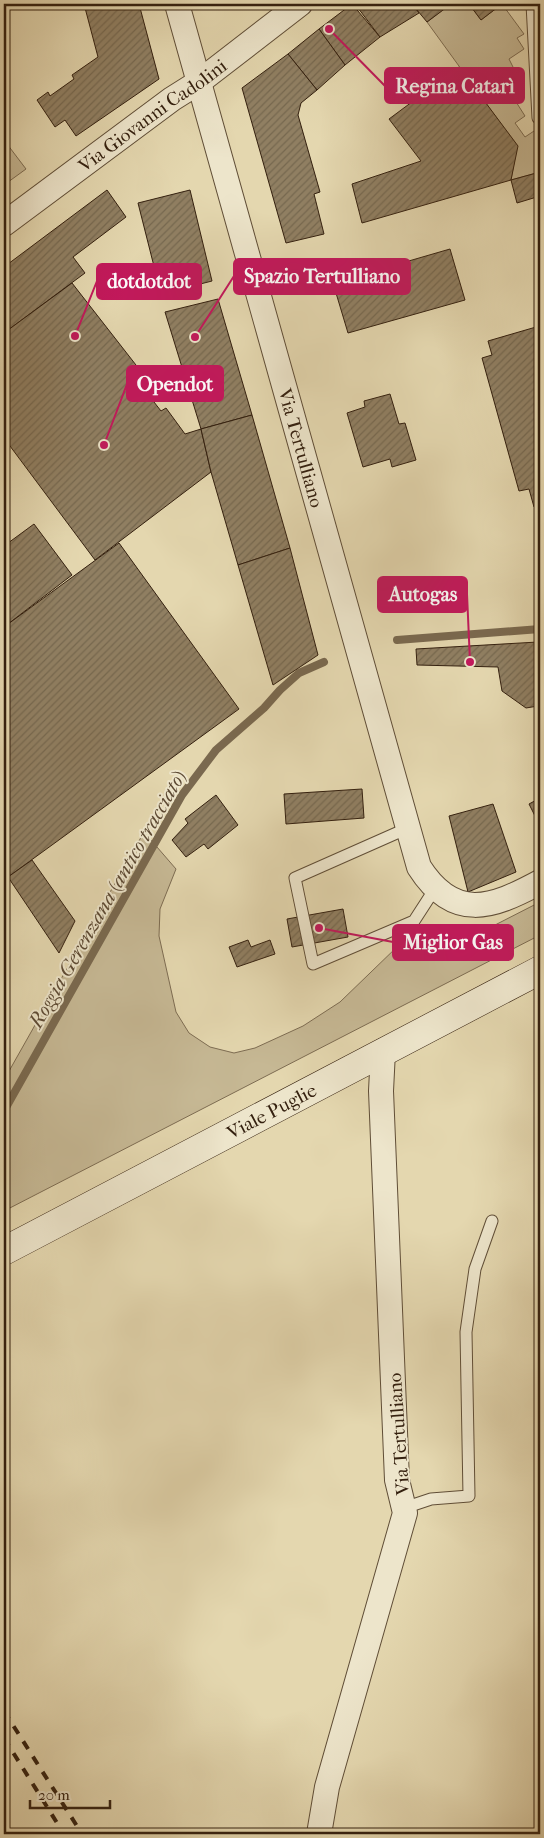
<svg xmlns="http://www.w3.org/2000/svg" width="544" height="1838" viewBox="0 0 544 1838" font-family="'IM FELL French Canon',serif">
	<defs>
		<pattern id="building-hatch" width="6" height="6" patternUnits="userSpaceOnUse" patternTransform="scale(1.25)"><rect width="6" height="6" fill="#907f62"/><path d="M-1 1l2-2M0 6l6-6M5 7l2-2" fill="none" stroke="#76684f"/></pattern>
	</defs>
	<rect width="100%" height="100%" fill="#e4d7af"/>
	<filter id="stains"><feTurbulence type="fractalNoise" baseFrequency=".004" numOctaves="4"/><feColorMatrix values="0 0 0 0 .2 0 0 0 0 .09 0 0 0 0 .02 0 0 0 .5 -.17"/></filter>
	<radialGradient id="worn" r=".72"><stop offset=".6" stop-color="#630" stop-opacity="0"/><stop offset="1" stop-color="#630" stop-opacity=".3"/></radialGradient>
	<!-- green -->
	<g fill="#c6b894" stroke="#7d6c52">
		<path d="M451,4H469L481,20L502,4L524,34L517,38L524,49L509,59L514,69L508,74L517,89L511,94L525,116L515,123L525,137L540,127V172L511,180L517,146L427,22Z"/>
		<path d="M4,140L26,169L4,185Z"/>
		<path d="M144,832L176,869L160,909L159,936L176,1012L189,1033L210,1047L234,1053L255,1048L303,1026L340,1002L400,944L454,946L540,902V935L4,1211V1080Z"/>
	</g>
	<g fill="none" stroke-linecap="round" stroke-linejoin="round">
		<!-- stream -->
		<g stroke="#7a694f" stroke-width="8">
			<path d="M397,640L540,629"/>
			<path d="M4,1111L182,795L216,750L264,708L280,690L299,673L324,662"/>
		</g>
	</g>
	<!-- building -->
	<g fill="url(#building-hatch)" stroke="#34200f">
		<path d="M84,4H139L159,79L76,136L65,120L55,127L37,100L48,92L50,96L74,79L72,75L98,57Z"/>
		<path d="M352,4L380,37L345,65L319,29Z"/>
		<path d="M355,4H412L419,13L380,37Z"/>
		<path d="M412,4H451L427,22Z"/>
		<path d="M469,4H502L481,20Z"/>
		<path d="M319,29L345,65L317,90L288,54Z"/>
		<path d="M288,54L317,90L301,103L298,115L320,192L314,194L324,234L286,243L242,88Z"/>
		<path d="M459,67L518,146L511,180L362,223L352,184L421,161L389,119Z"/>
		<path d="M540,172V196L517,203L511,180Z"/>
		<path d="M107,190L126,217L73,257L85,273L4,333V267Z"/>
		<path d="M190,190L212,281L161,294L138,203Z"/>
		<path d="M450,249L465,300L348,333L333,283Z"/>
		<path d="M72,283L143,374L136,379L161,411L166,408L185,434L201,429L211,472L95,560L4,438V333Z"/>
		<path d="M218,299L252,415L201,429L165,312Z"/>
		<path d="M536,327L540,344V506L534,507L529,489L519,491L482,358L492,355L488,341Z"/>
		<path d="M390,394L399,424L405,423L416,460L392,467L390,459L363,467L347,413L365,407L364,401Z"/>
		<path d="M252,415L290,548L238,565L211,472L201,429Z"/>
		<path d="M34,524L72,575L4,627V546Z"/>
		<path d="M119,543L239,709L8,877L4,871V627Z"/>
		<path d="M290,548L318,655L273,685L238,565Z"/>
		<path d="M538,642L540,704L538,706L526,708L502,691L498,667L417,665L416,649Z"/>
		<path d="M362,789L364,818L286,824L284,794Z"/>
		<path d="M216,795L238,825L208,849L204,844L186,857L172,840L188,823L185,819Z"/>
		<path d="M540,798V826L529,804Z"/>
		<path d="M493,804L516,872L468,892L449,816Z"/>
		<path d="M32,860L75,921L59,953L8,877Z"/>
		<path d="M343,909L348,937L292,947L287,919Z"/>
		<path d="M248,940L251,947L270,940L275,954L237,967L229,947Z"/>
	</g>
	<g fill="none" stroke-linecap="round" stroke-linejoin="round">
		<!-- service casing -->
		<g stroke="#604e37" stroke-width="13">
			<g id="service">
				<path d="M532,4L538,118L540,116"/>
				<path d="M408,828L295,878L313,964L414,921L436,887"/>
				<path d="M404,1508L431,1499L469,1496L466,1332L475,1269L492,1221"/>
			</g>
		</g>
		<!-- minor casing -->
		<g stroke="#604e37" stroke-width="26">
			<g id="minor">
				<path id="s1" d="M177,4L419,867C454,922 492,908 540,882"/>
				<path id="s2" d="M4,224L172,99L199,82L300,4"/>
				<path d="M319,1834L327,1787L405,1513L397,1480L381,1091L383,1051"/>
			</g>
		</g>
		<!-- secondary casing -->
		<g stroke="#34200f" stroke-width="29">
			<g id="secondary">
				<path id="s3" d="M4,1251L540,970"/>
			</g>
		</g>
		<!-- service -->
		<use href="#service" stroke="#ede5cb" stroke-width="11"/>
		<!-- minor -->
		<use href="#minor" stroke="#ede5cb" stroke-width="24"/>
		<!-- secondary -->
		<use href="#secondary" stroke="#ede5cb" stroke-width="28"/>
		<!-- rail -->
		<g stroke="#34200f" stroke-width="4" stroke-dasharray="9 9" stroke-linecap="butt">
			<path d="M4,1711L82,1834"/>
			<path d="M4,1738L64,1834"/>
		</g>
	</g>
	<g text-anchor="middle" stroke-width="4" stroke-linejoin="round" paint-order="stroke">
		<!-- street labels -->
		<g font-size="19" fill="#34200f" stroke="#ede5cb">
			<text dy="7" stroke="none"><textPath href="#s2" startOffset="184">Via Giovanni Cadolini</textPath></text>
			<text dy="7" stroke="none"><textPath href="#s1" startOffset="461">Via Tertulliano</textPath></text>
			<text dy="7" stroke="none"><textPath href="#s3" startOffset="302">Viale Puglie</textPath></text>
			<text transform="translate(398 1434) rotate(-94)" y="7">Via Tertulliano</text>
		</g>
		<!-- water labels -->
		<g font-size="20" font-style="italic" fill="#5d4a34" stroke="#ede5cb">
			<text transform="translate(107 899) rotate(-60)" y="7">Roggia Gerenzana (antico tracciato)</text>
		</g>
	</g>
	<!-- callouts -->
	<path fill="none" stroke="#c2185b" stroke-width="2" d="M329 29L385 86M195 337L234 276M75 336L97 281M104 445L127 384M470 662L467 594M319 928L393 942"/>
	<g fill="#c2185b" stroke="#ede5cb" stroke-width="2">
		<circle cx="329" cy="29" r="5"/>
		<circle cx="195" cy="337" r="5"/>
		<circle cx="75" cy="336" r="5"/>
		<circle cx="104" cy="445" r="5"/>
		<circle cx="470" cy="662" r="5"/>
		<circle cx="319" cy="928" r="5"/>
	</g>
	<g fill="#c2185b" stroke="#c2185b" stroke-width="2">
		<rect x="385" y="68" width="139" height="35" rx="5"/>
		<rect x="234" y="259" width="176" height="35" rx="5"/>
		<rect x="97" y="264" width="104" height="35" rx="5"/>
		<rect x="127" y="366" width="96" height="35" rx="5"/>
		<rect x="378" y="577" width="89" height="35" rx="5"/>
		<rect x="393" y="925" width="120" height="35" rx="5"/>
	</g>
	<g font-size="20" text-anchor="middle" font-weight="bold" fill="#fff">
		<text x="455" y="93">Regina Catarì</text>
		<text x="322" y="283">Spazio Tertulliano</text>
		<text x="149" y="288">dotdotdot</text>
		<text x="175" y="391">Opendot</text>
		<text x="423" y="601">Autogas</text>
		<text x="453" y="949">Miglior Gas</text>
	</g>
	<!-- margin -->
	<rect width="544" height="1838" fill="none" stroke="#e4d7af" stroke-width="20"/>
	<rect x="5" y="5" width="534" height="1828" fill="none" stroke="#34200f" stroke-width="2.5"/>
	<rect x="10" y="10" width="524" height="1818" fill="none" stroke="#34200f"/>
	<!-- scale -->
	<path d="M30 1800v8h80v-8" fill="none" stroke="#34200f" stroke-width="2.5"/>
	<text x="38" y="1800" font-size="15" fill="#34200f" stroke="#ede5cb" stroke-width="4" paint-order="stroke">20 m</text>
	<rect width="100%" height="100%" filter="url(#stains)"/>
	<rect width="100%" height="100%" fill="url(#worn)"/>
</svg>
